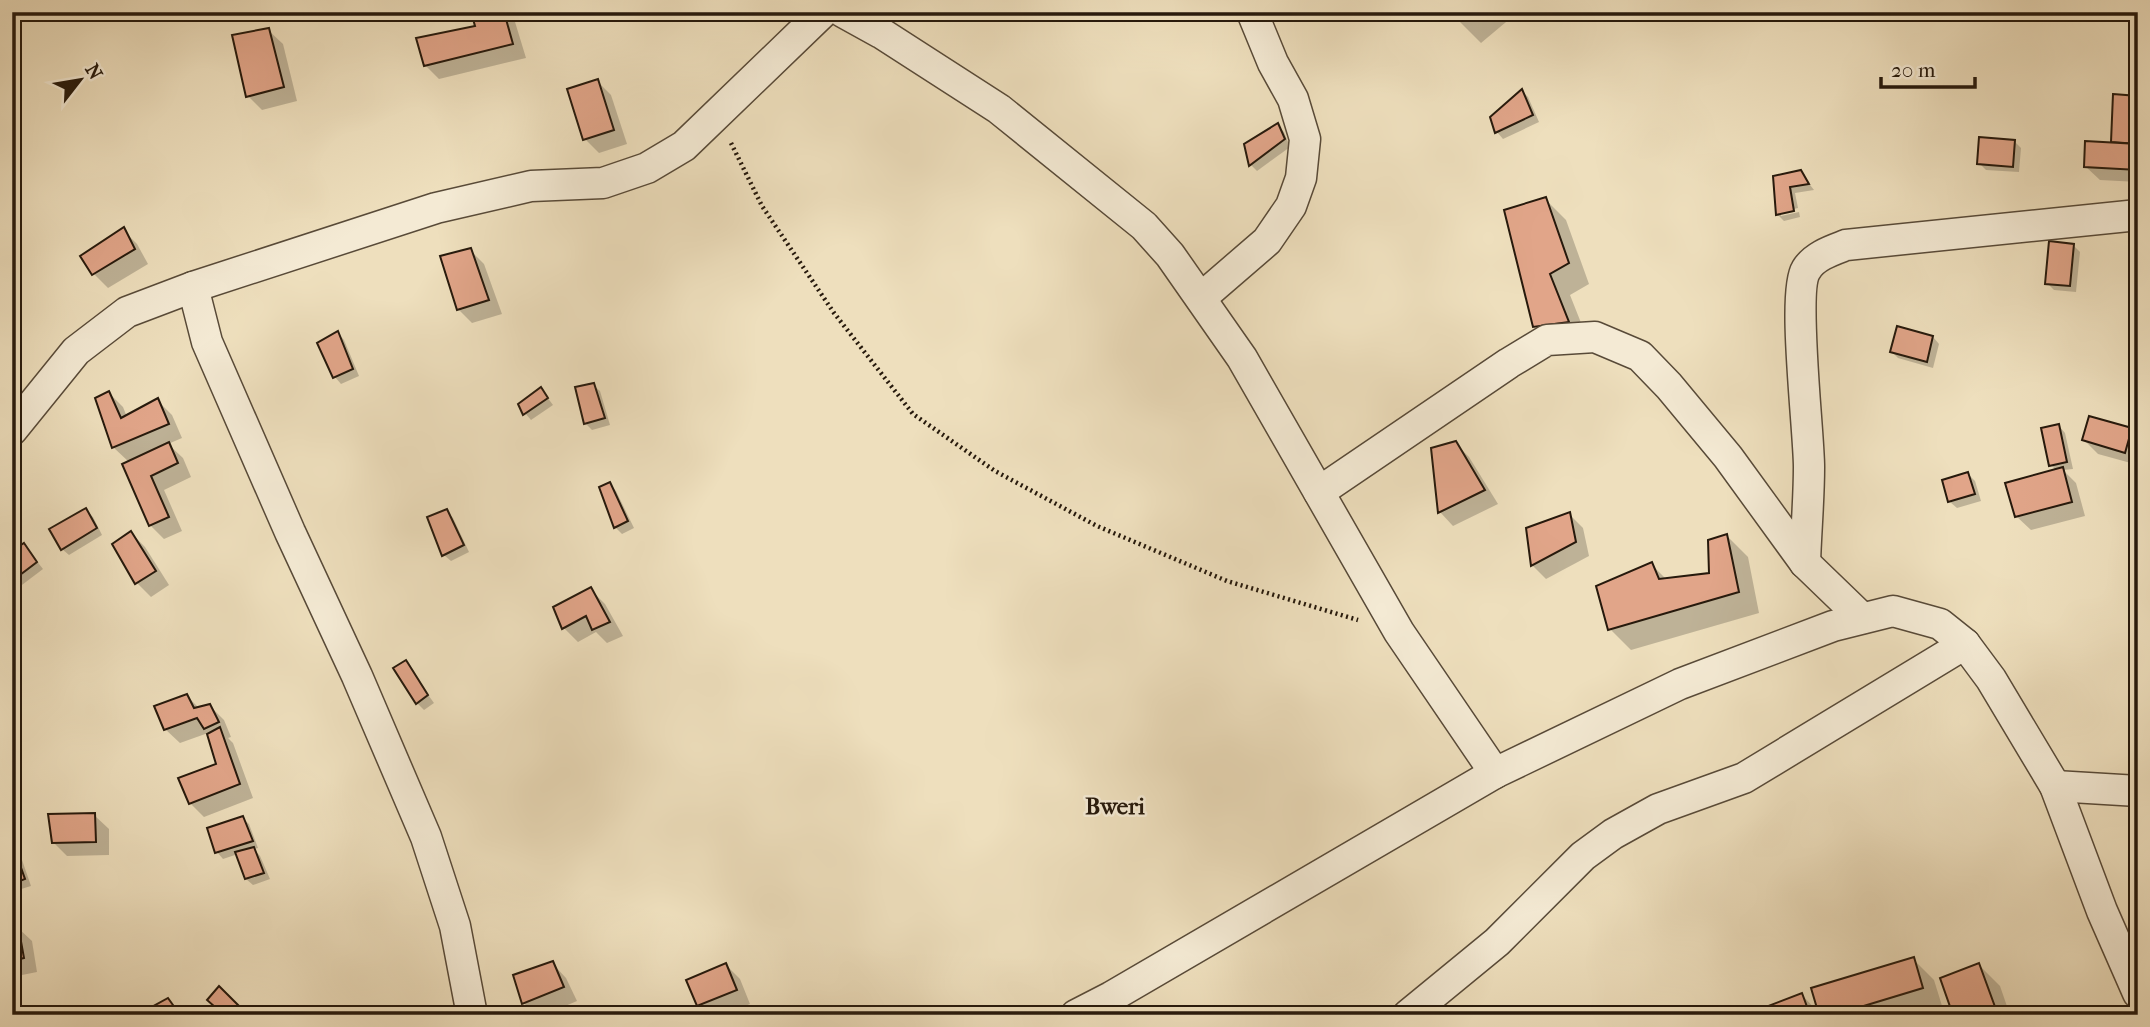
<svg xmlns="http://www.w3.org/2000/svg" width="2150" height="1027" viewBox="0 0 2150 1027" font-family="'IM FELL French Canon',serif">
	<rect width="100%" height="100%" fill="#eedfbd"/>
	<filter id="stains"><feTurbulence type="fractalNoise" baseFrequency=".00286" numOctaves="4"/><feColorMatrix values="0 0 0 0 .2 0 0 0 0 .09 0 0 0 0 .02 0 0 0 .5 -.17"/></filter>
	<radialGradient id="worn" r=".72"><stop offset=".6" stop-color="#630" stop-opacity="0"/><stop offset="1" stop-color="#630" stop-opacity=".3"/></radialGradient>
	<!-- shadow -->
	<g fill="#0003">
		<path d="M473,12H512L526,58L439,79L425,65L477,28Z"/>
		<path d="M1456,12H1510L1512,17L1481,43L1460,22Z"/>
		<path d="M1917,12H1939L1934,22Z"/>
		<path d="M268,30L283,44L297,101L262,110L248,96Z"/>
		<path d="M597,81L611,95L627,144L599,153L585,139Z"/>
		<path d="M1522,91L1528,97L1539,122L1503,139L1497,132Z"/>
		<path d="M2115,96L2138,97V182L2100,180L2085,166L2113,144Z"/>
		<path d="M1278,126L1284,132L1290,147L1257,171L1251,165L1246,145Z"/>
		<path d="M2015,142L2021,148L2019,172L1986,170L1979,163Z"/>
		<path d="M1800,172L1814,190L1795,193L1798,208L1781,212V216L1799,212L1800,217L1784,221L1777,214L1774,177Z"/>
		<path d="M1545,199L1566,220L1589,284L1570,295L1589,343L1556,347L1535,326Z"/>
		<path d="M123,230L137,244L148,264L108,288L94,274Z"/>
		<path d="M2073,245L2080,252L2076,292L2054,290L2047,283Z"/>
		<path d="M470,250L484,264L502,314L472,323L458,309Z"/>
		<path d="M338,333L344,340L359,376L341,384L335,377Z"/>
		<path d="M1933,337L1939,344L1933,368L1898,358L1892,352Z"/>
		<path d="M593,385L600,391L610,425L592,430L585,423Z"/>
		<path d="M541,389L553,405L531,420L525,413Z"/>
		<path d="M109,393L123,407L127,417L158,401L172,415L182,438L168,444L183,458L191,477L164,490L182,531L164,539L150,525L129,462L113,447Z"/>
		<path d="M2059,426L2065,433L2073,469L2063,470L2076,483L2085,516L2031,530L2016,516L2057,471L2051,465Z"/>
		<path d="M2131,430L2138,436V465L2098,454L2084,440Z"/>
		<path d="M1455,443L1469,457L1498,504L1453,526L1440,512Z"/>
		<path d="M1968,474L1975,481L1981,501L1957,508L1950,502L1944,481Z"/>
		<path d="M610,484L616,491L634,528L622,534L616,528L601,488Z"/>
		<path d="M86,511L93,517L102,535L69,555L62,549Z"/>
		<path d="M447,511L453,518L469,552L451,561L444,555Z"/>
		<path d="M1569,514L1583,528L1589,556L1546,579L1532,565Z"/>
		<path d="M131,533L145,547L169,585L151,597L137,583Z"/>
		<path d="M1727,536L1748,557L1759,613L1631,650L1610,629L1651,564L1667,580L1711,575Z"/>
		<path d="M24,545L43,569L14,591L12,553Z"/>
		<path d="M591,590L605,604L623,636L607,643L596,632L578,642L564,628Z"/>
		<path d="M405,663L434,703L424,710L417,703Z"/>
		<path d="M187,696L200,709L210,706L224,720L231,737L228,738L233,743L253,798L204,817L190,803L218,765L208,733L180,743L165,729Z"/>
		<path d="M94,815L109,829V855L67,856L53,842Z"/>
		<path d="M242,818L249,824L258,848L254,849L260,856L270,879L253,885L246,879L238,854L223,859L217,852L209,829Z"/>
		<path d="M15,853L22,860L31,886L18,890L12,885V854Z"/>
		<path d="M17,927L32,941L37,972L12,977V928Z"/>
		<path d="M1913,959L1934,980L1943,1009L1923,1015H1750L1802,995L1820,1014Z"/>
		<path d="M552,963L566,978L577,1001L544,1015H535L524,1003Z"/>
		<path d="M726,965L740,979L750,1004L724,1015H708L698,1005Z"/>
		<path d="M1979,965L2000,986L2010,1015H1955Z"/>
		<path d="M219,989L245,1014L244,1015H226Z"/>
	</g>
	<!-- building -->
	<g fill="#e1a589" stroke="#26190c" stroke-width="2">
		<path d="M471,12H504L513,44L424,66L416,38L475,26Z"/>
		<path d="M269,28L284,87L246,97L232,35Z"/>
		<path d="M598,79L614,130L583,140L567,89Z"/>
		<path d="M1522,89L1533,115L1495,133L1490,117Z"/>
		<path d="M2113,94L2138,96V144L2111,142Z"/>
		<path d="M1278,123L1285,139L1249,166L1244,144Z"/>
		<path d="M1979,137L2015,140L2013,167L1977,164Z"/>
		<path d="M2085,141L2138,144V170L2084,167Z"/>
		<path d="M1801,170L1809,184L1790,187L1794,211L1776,215L1773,176Z"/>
		<path d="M1546,197L1569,263L1550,274L1569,322L1533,327L1504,210Z"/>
		<path d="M124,227L135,249L92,275L80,256Z"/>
		<path d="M2049,241L2074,244L2070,286L2045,284Z"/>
		<path d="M471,248L489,300L457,310L440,256Z"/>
		<path d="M1897,326L1933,336L1927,362L1890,352Z"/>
		<path d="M338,331L353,369L333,378L317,343Z"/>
		<path d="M594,383L605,418L584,424L575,387Z"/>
		<path d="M541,387L548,398L523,415L518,404Z"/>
		<path d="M109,391L121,418L158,398L169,424L112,448L95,398Z"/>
		<path d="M2089,416L2132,428L2125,453L2082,440Z"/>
		<path d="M2059,424L2067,462L2049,466L2041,428Z"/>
		<path d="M1456,441L1485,490L1438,513L1431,448Z"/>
		<path d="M169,442L178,463L151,476L169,517L149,526L122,464Z"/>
		<path d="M2063,467L2072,502L2015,517L2005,483Z"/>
		<path d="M1968,472L1975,494L1948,502L1942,480Z"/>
		<path d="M610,482L628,521L614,528L599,487Z"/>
		<path d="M86,508L97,528L61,550L49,529Z"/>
		<path d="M447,509L464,545L442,556L427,517Z"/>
		<path d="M1570,512L1576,542L1531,566L1526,528Z"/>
		<path d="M131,531L156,571L135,584L112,544Z"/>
		<path d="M1727,534L1739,592L1608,630L1596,586L1652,562L1659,579L1709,573L1708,540Z"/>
		<path d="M24,543L37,562L12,581V551Z"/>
		<path d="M591,587L610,622L592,630L586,616L562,629L553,607Z"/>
		<path d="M406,660L428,695L416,704L393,668Z"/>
		<path d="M187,694L194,708L210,704L219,722L204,729L197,718L164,730L154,706Z"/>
		<path d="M220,727L240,784L189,804L178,778L216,764L207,734Z"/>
		<path d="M95,813L96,842L52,843L48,814Z"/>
		<path d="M243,816L253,841L215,853L207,828Z"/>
		<path d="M254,847L264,873L245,879L235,852Z"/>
		<path d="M15,851L25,879L12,884V852Z"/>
		<path d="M18,925L24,958L12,961V926Z"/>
		<path d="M1914,957L1923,988L1834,1015H1819L1811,988Z"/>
		<path d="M553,961L564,987L522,1004L513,975Z"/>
		<path d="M726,963L737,990L697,1006L686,980Z"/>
		<path d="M1979,963L1998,1015H1953L1940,978Z"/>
		<path d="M219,986L239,1006L234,1015H224L207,1000Z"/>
		<path d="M1802,993L1810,1015H1745Z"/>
		<path d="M168,998L180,1015H154L150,1008Z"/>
	</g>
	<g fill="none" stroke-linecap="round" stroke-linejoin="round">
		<!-- minor casing -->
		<g stroke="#584a38" stroke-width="33">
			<g id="minor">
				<path d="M843,12L881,33L999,109L1144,226L1170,255L1242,358L1399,632L1495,773"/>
				<path d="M193,287L207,342L290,532L357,676L426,837L455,926L472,1015"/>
				<path d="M1201,298L1267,241L1291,206L1301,178L1305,139L1293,99L1273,63L1252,12"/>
				<path d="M12,430L76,351L127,312L193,287L436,208L531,186L603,183L647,168L684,146L823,12"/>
				<path d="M1319,492L1509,363L1547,340L1595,337L1640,356L1669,386L1728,457L1805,563L1862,618"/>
				<path d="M1805,563C1806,531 1809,499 1809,467C1809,432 1792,292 1806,270C1814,256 1833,250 1846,245L2138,215"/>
				<path d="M2055,786L2138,791"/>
				<path d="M1076,1015L1111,997L1495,773L1680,684L1833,626L1893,611L1940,624L1965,644L1991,679L2055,786L2102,911L2138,993"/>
				<path d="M1408,1015L1497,942L1583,856L1613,834L1658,809L1744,778L1965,644"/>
			</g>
		</g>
		<!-- path -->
		<path stroke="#26190c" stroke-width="4.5" stroke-dasharray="2 3.5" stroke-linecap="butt" d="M731,143L762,206L834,313L913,414L995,471L1097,526L1227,581L1358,620"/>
		<!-- minor -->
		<use href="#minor" stroke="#f4ead4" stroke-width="30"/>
	</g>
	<g text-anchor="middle" stroke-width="5" stroke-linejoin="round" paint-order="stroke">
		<!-- quarter labels -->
		<g font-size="23" font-weight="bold" fill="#26190c" stroke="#f4ead4">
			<text x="1115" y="814">Bweri</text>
		</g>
	</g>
	<!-- margin -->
	<rect width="2150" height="1027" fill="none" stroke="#eedfbd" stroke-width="42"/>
	<rect x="14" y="14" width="2122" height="999" fill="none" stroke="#26190c" stroke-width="3.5"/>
	<rect x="21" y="21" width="2108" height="985" fill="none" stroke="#26190c" stroke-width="2"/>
	<!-- north arrow -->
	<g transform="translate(80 80) rotate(59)" stroke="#f4ead4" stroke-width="5" paint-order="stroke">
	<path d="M0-5L12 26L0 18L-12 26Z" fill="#26190c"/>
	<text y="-10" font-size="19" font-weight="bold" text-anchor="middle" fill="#26190c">N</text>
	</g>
	<!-- scale -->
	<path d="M1881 77v10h94v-10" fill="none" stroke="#26190c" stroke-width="3.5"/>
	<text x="1891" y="77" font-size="21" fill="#26190c" stroke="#f4ead4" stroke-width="5" paint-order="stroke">20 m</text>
	<rect width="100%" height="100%" filter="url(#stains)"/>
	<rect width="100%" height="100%" fill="url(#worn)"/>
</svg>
